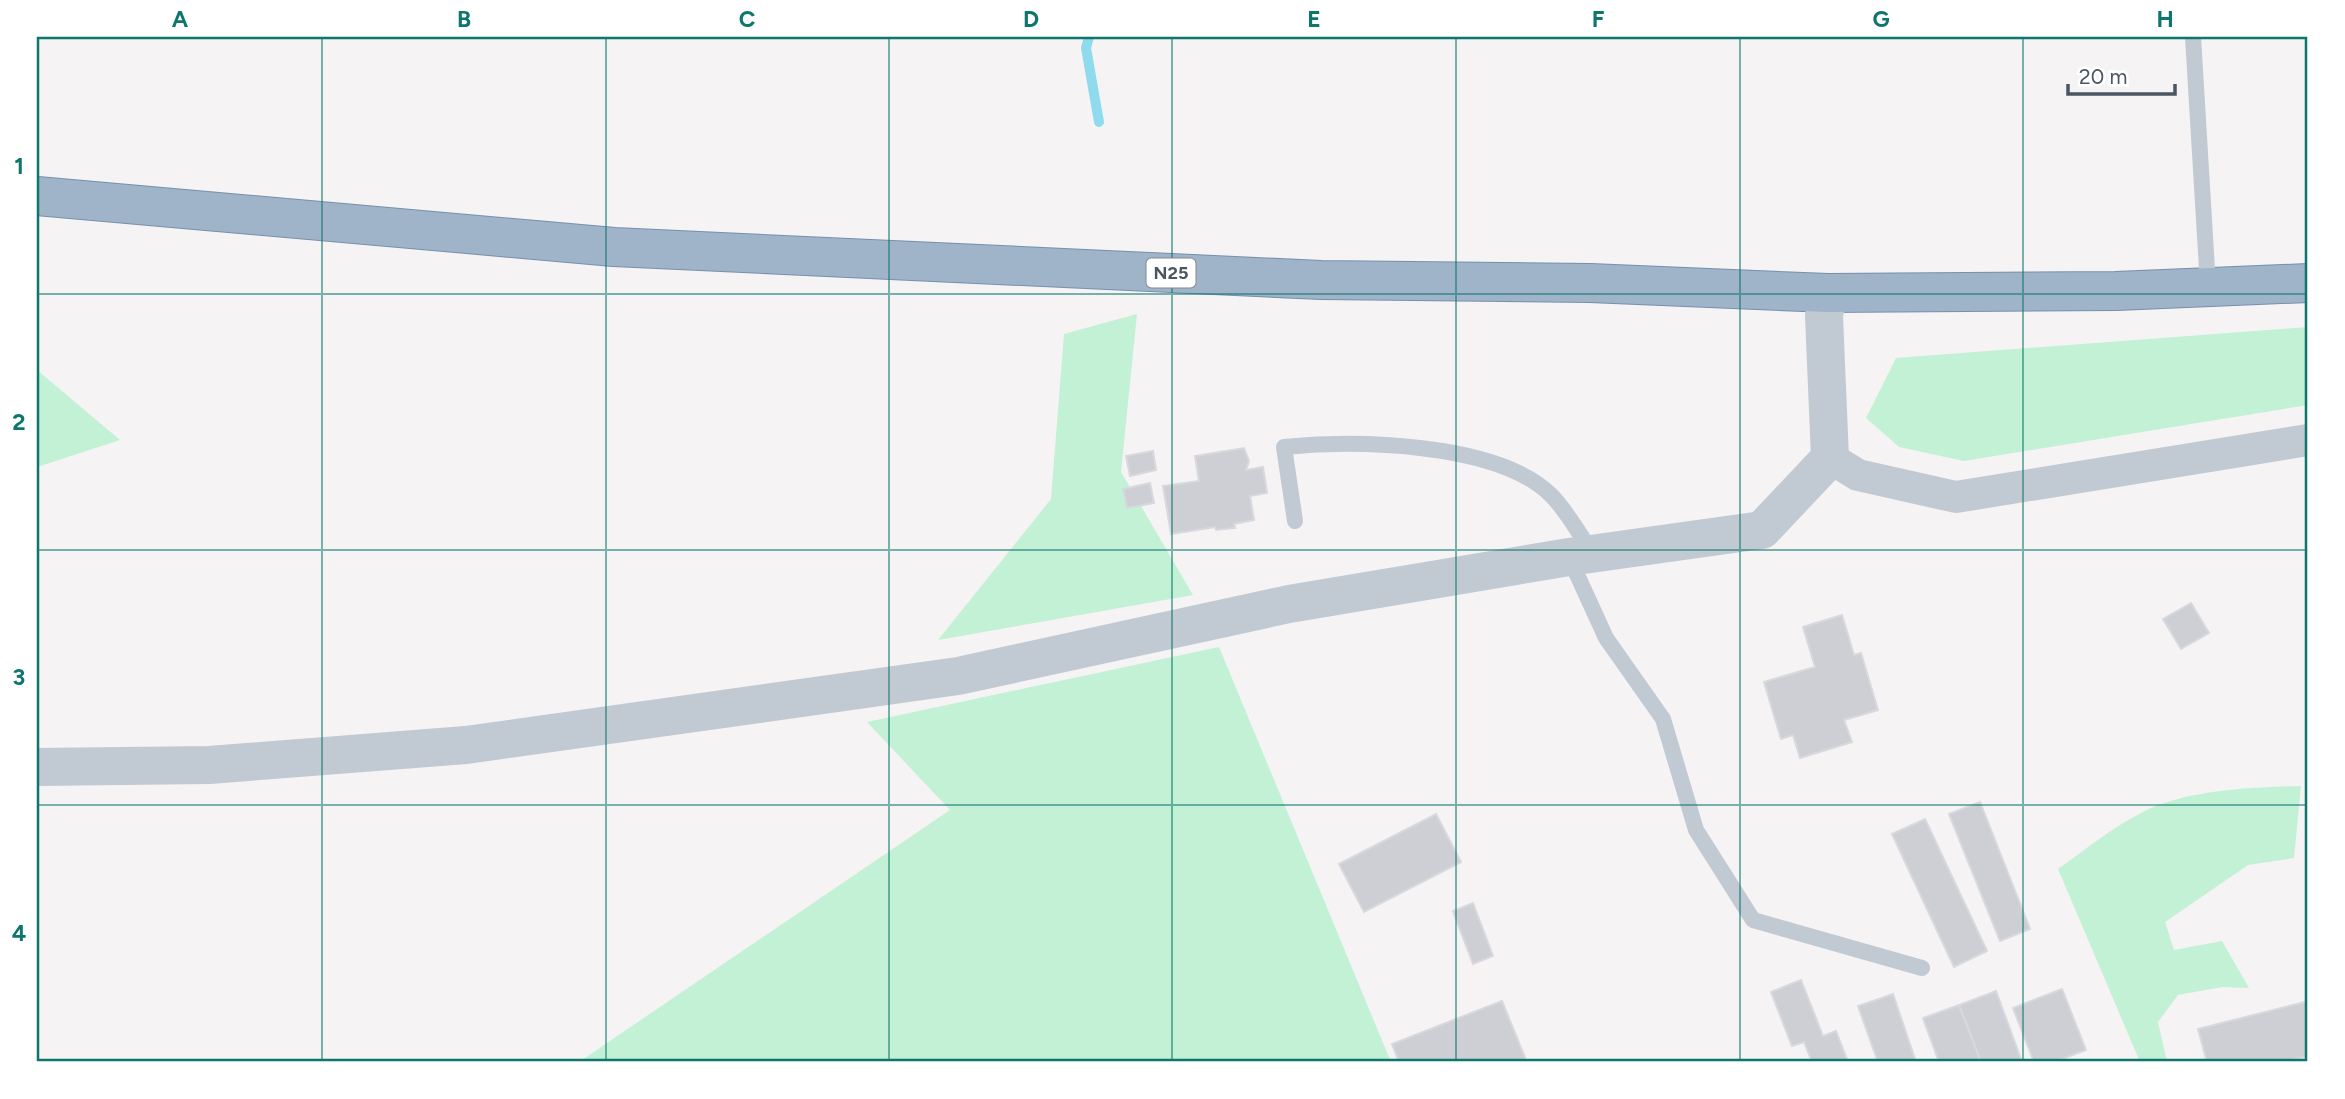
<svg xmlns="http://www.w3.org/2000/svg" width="2345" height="1099" viewBox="0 0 2345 1099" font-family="Figtree,sans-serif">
	<rect width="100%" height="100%" fill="#f5f3f3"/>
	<!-- green -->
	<g fill="#c3f1d5">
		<path d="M1137,314L1121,472L1193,595L938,640L1051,499L1064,334Z"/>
		<path d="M2308,327V405L1964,461L1899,447L1866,418L1896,358Z"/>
		<path d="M37,370L120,440L37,467Z"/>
		<path d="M1219,647L1391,1062H579L950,810L867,722Z"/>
		<path d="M2301,786L2294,858L2248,865L2165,922L2174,950L2222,941L2249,988L2222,987L2178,995L2158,1022L2167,1062H2140L2058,869C2085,850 2113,827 2143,812C2185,790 2255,787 2301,786Z"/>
	</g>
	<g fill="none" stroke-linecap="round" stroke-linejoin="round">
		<!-- stream -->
		<path stroke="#90daee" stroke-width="10" d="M1089,37L1086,48L1099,122"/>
	</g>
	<!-- building -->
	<g fill="#cdcfd5" stroke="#d7d9de" stroke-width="2">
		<path d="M1244,448L1249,461L1246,470L1263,467L1267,493L1250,496L1254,520L1234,524L1235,528L1216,530L1215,527L1171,534L1163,486L1199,481L1195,456Z"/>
		<path d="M1153,451L1156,470L1130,476L1126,456Z"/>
		<path d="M1150,483L1154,503L1127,508L1123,489Z"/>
		<path d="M2191,603L2209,633L2181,649L2163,619Z"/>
		<path d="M1842,615L1854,655L1861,653L1878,710L1844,720L1852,742L1800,758L1793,735L1781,739L1764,682L1815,667L1803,627Z"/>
		<path d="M1980,802L2030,929L2000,941L1949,814Z"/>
		<path d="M1436,814L1461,862L1364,912L1339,864Z"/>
		<path d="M1925,819L1987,951L1954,967L1892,834Z"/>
		<path d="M1473,903L1493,956L1473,964L1453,911Z"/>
		<path d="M1801,980L1823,1036L1836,1031L1848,1062H1812L1804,1042L1792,1046L1771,992Z"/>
		<path d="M2062,989L2086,1050L2054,1062H2034L2013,1008Z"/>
		<path d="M1996,991L2022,1062H1981L1959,1005Z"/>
		<path d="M1893,994L1916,1062H1878L1858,1006Z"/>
		<path d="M1502,1001L1526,1060L1399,1062L1392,1044Z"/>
		<path d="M2305,1002L2308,1016V1056L2283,1062H2207L2198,1029Z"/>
		<path d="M1959,1005L1981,1062H1939L1923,1018Z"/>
	</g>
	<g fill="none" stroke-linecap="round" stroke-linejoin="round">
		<!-- trunk casing -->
		<g stroke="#7690ad" stroke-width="40">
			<path id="trunk" d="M37,196L614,247L1321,280L1590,283L1828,293L2116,291L2308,283"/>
		</g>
		<!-- service -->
		<g stroke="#c1cad2" stroke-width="16">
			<path d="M2193,37L2208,286"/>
			<path d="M1295,521L1284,447C1356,440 1497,442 1551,495C1567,511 1579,534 1592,552"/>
			<path d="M1569,557L1606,638L1663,719L1696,830L1753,920L1922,968"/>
		</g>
		<!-- minor -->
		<path stroke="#c1cad2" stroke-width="32" d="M1830,458L1858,475L1956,497L2308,440"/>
		<!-- tertiary -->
		<path stroke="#c1cad2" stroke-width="38" d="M37,767L209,765L466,745L958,676L1289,604L1569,557L1762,530L1830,458L1824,316L1828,293"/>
		<!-- trunk -->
		<use href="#trunk" stroke="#9fb4c9" stroke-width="38"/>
	</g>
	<!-- grid -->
	<path fill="none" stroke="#0f766e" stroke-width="2" stroke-opacity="0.55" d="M322,37V1062M606,37V1062M889,37V1062M1172,37V1062M1456,37V1062M1740,37V1062M2023,37V1062M37,294H2308M37,550H2308M37,805H2308"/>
	<g text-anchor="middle" stroke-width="5" stroke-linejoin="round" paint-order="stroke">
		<!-- shield labels -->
		<rect fill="#fff" stroke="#808990" stroke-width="2" x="1146.5" y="258.5" width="49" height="29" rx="5"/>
		<g font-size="18" font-weight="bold" fill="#4a5661">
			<text x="1171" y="279">N25</text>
		</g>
	</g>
	<!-- border -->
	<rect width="2345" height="1099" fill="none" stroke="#ffffff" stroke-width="77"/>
	<!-- scale -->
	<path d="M2068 84v10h107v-10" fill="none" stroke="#4a5661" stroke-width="3.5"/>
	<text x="2079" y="84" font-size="21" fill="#4a5661" stroke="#ffffff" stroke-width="5" paint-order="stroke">20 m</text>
	<rect x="38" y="38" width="2268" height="1022" fill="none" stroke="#0f766e" stroke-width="2.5"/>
	<g font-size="23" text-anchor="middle" font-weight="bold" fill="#0f766e">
		<text x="180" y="27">A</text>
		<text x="464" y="27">B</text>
		<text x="747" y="27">C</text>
		<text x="1031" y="27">D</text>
		<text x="1314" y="27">E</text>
		<text x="1598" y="27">F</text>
		<text x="1881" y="27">G</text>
		<text x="2165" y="27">H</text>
		<text x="19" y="174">1</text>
		<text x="19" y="430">2</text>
		<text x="19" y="685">3</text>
		<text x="19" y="941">4</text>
	</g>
</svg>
